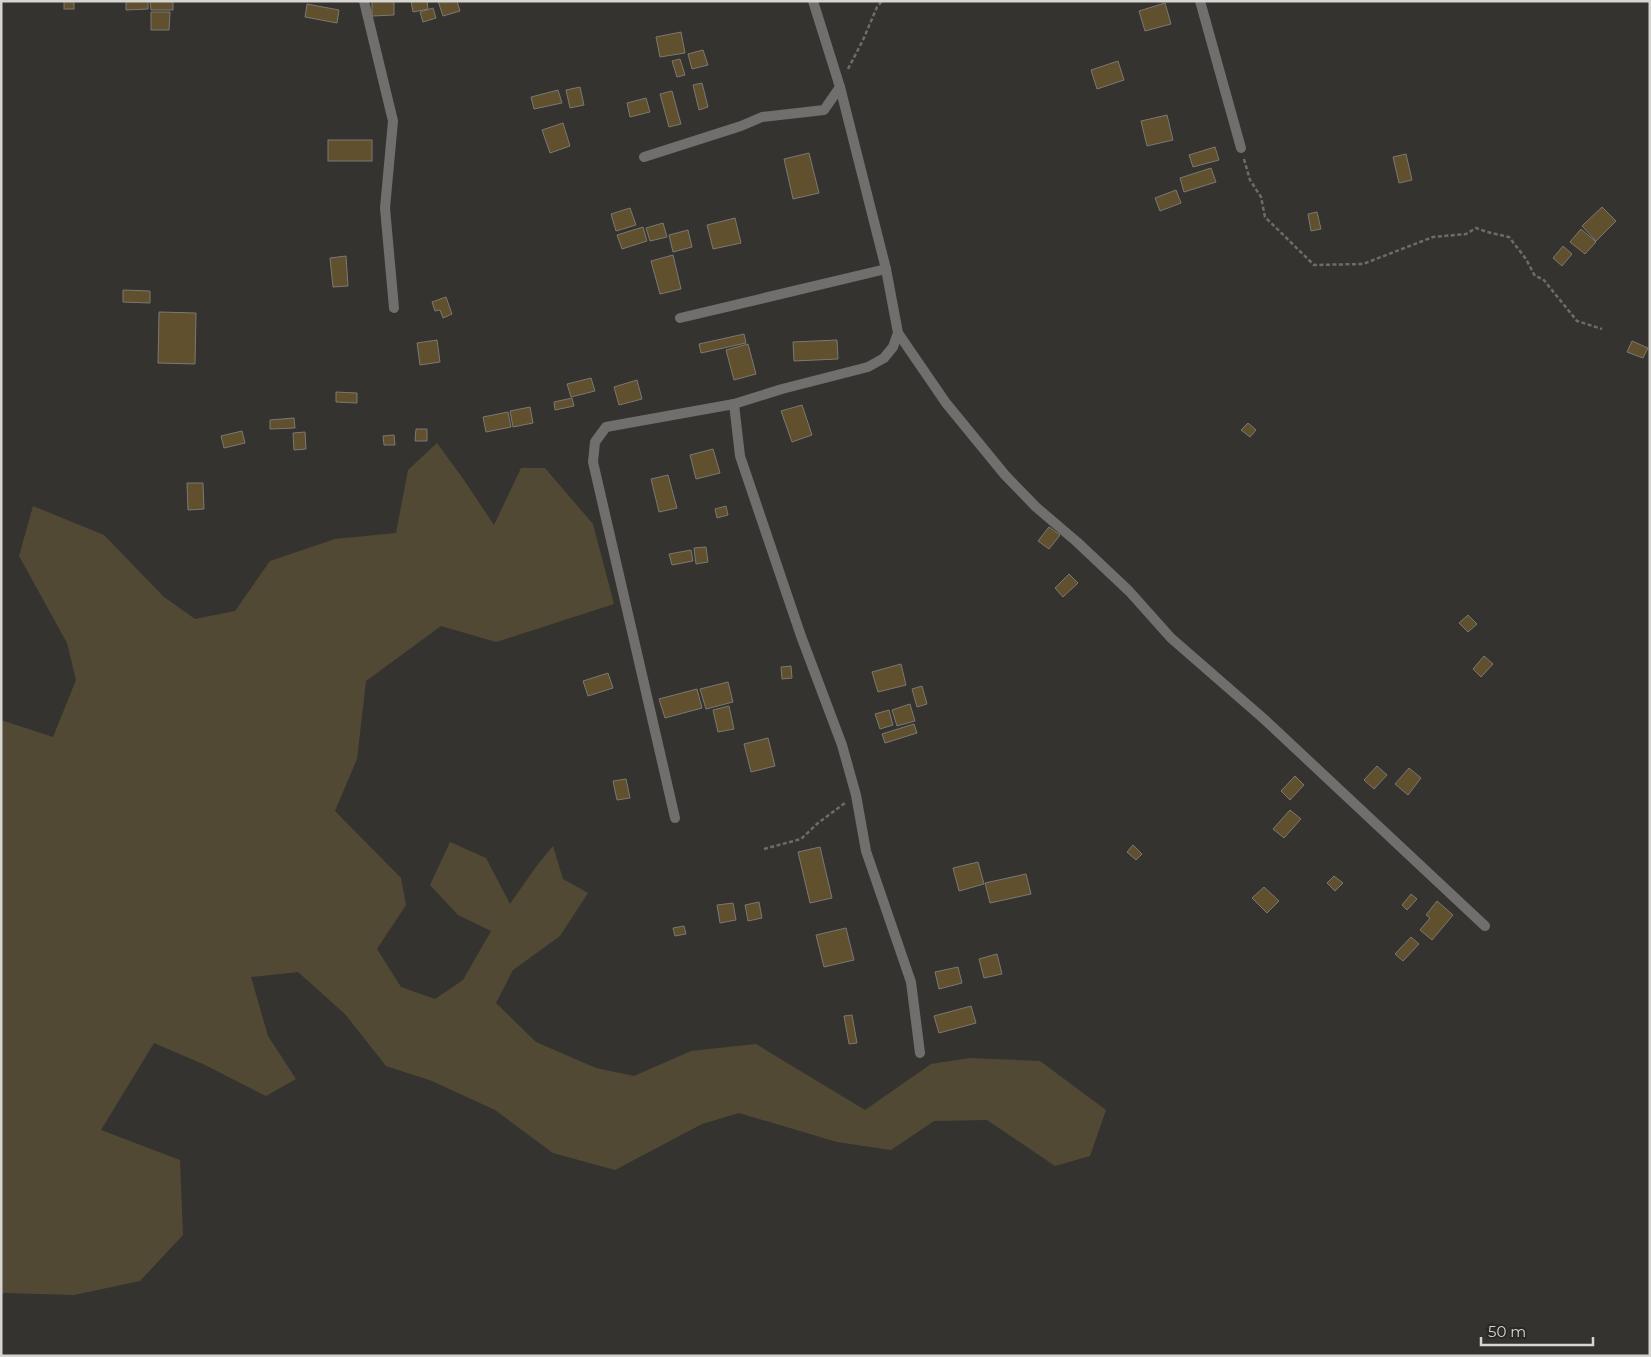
<svg xmlns="http://www.w3.org/2000/svg" width="1651" height="1357" viewBox="0 0 1651 1357" font-family="Montserrat,sans-serif">
	<rect width="100%" height="100%" fill="#35332f"/>
	<!-- green -->
	<path fill="#524935" d="M437,443L464,480L494,525L521,468H545L593,524L614,604L496,642L441,626L366,681L357,759L335,811L401,878L406,905L377,949L401,987L435,999L463,980L491,931L458,915L430,885L450,842L486,858L510,904L535,868L553,846L563,879L588,893L560,936L513,970L496,1003L536,1042L596,1068L634,1076L691,1051L756,1044L865,1110L931,1064L970,1058L1040,1061L1106,1110L1090,1156L1055,1166L987,1120L934,1121L891,1150L837,1142L739,1113L702,1124L615,1170L553,1153L495,1110L432,1081L386,1066L345,1014L298,972L251,977L268,1036L296,1079L266,1096L203,1064L154,1043L101,1130L180,1160L183,1235L140,1281L74,1295L4,1293L1,1295V720L53,737L76,680L67,643L19,556L33,506L104,535L164,597L195,619L235,611L270,561L335,539L396,533L408,470Z"/>
	<!-- building -->
	<g fill="#60502d" stroke="#7b7874">
		<rect x="64" y="1" width="10" height="8"/>
		<path d="M126,1H148V9L126,10Z"/>
		<path d="M150,1H173V10H151Z"/>
		<path d="M372,1H394V15L372,16Z"/>
		<path d="M411,1H427L428,9L413,12Z"/>
		<path d="M438,1H457L460,11L443,16Z"/>
		<path d="M1165,3L1171,24L1145,31L1139,11Z"/>
		<path d="M307,4L339,10L337,23L305,17Z"/>
		<path d="M433,8L436,18L423,22L420,12Z"/>
		<path d="M151,12H170L169,30H151Z"/>
		<path d="M681,32L685,53L660,57L656,37Z"/>
		<path d="M703,50L708,65L692,69L688,54Z"/>
		<path d="M680,59L685,75L677,77L672,61Z"/>
		<path d="M1118,61L1124,80L1097,89L1091,70Z"/>
		<path d="M702,83L708,107L699,110L693,85Z"/>
		<path d="M580,87L584,105L570,108L566,90Z"/>
		<path d="M558,90L562,103L534,109L531,97Z"/>
		<path d="M672,91L681,124L669,127L660,94Z"/>
		<path d="M646,98L650,112L630,117L627,103Z"/>
		<path d="M1167,115L1173,140L1147,146L1141,121Z"/>
		<path d="M563,123L570,146L550,153L542,130Z"/>
		<rect x="328" y="140" width="44" height="21"/>
		<path d="M1215,147L1219,160L1193,167L1189,155Z"/>
		<path d="M809,153L819,193L793,199L784,159Z"/>
		<path d="M1406,154L1412,180L1399,183L1393,157Z"/>
		<path d="M1211,168L1216,182L1184,192L1180,178Z"/>
		<path d="M1176,190L1181,203L1160,211L1155,198Z"/>
		<path d="M1602,207L1616,221L1596,241L1582,226Z"/>
		<path d="M630,208L636,225L616,231L611,214Z"/>
		<path d="M1317,212L1321,229L1311,231L1308,214Z"/>
		<path d="M735,218L741,243L713,249L707,225Z"/>
		<path d="M663,223L667,237L650,241L646,228Z"/>
		<path d="M643,227L647,241L622,249L617,235Z"/>
		<path d="M1581,229L1596,242L1585,254L1570,242Z"/>
		<path d="M688,230L692,247L673,252L669,235Z"/>
		<path d="M1563,246L1572,254L1562,266L1553,258Z"/>
		<path d="M673,255L681,289L660,294L651,261Z"/>
		<path d="M346,256L348,286L333,287L330,258Z"/>
		<path d="M123,290L150,291V303L123,302Z"/>
		<path d="M446,297L452,314L443,318L440,310L435,311L432,302Z"/>
		<path d="M159,312L196,313L195,364L158,363Z"/>
		<path d="M744,334L746,343L701,353L699,344Z"/>
		<path d="M437,340L440,362L420,365L417,343Z"/>
		<path d="M837,340L838,359L794,361L793,342Z"/>
		<path d="M1632,341L1648,348L1643,358L1627,352Z"/>
		<path d="M748,344L756,374L734,380L726,350Z"/>
		<path d="M591,378L595,391L571,397L567,384Z"/>
		<path d="M637,380L642,399L619,405L614,387Z"/>
		<path d="M336,392L357,393V403L336,402Z"/>
		<path d="M572,398L574,406L555,410L554,402Z"/>
		<path d="M802,405L812,435L792,442L781,411Z"/>
		<path d="M530,407L533,423L513,427L510,411Z"/>
		<path d="M508,412L511,427L486,432L483,417Z"/>
		<path d="M294,418L295,428L270,429V420Z"/>
		<path d="M1248,423L1256,430L1250,437L1241,430Z"/>
		<path d="M416,429H427V441H415Z"/>
		<path d="M242,431L245,443L224,448L221,436Z"/>
		<path d="M305,432L306,449L294,450L293,433Z"/>
		<path d="M394,435L395,445H384L383,436Z"/>
		<path d="M713,449L720,473L696,479L690,455Z"/>
		<path d="M668,475L677,508L659,512L651,479Z"/>
		<path d="M187,483H203L204,509L188,510Z"/>
		<path d="M726,506L728,515L717,518L715,509Z"/>
		<path d="M1049,527L1060,535L1049,549L1038,541Z"/>
		<path d="M706,547L708,562L696,564L694,548Z"/>
		<path d="M691,550L693,561L672,565L669,554Z"/>
		<path d="M1069,574L1078,583L1063,597L1055,588Z"/>
		<path d="M1468,615L1477,624L1468,632L1459,623Z"/>
		<path d="M1484,656L1493,664L1481,677L1473,669Z"/>
		<path d="M901,664L906,685L878,692L872,672Z"/>
		<path d="M791,666L792,678L782,679L781,667Z"/>
		<path d="M608,673L613,688L588,696L583,681Z"/>
		<path d="M728,682L733,702L706,709L700,689Z"/>
		<path d="M922,686L927,704L917,707L912,689Z"/>
		<path d="M697,689L702,708L665,718L659,699Z"/>
		<path d="M910,704L915,721L897,726L892,710Z"/>
		<path d="M729,706L734,729L718,732L713,710Z"/>
		<path d="M889,710L893,725L880,729L875,714Z"/>
		<path d="M914,724L917,733L885,743L882,734Z"/>
		<path d="M768,738L775,766L751,772L744,744Z"/>
		<path d="M1377,766L1387,775L1374,789L1364,780Z"/>
		<path d="M1409,768L1421,778L1408,795L1395,784Z"/>
		<path d="M1295,776L1304,785L1290,800L1281,791Z"/>
		<path d="M626,779L630,798L617,800L613,781Z"/>
		<path d="M1290,810L1301,819L1284,838L1273,829Z"/>
		<path d="M1133,845L1142,854L1136,860L1127,852Z"/>
		<path d="M820,847L832,898L810,903L798,852Z"/>
		<path d="M978,862L984,884L959,891L953,868Z"/>
		<path d="M1026,874L1031,894L990,903L985,883Z"/>
		<path d="M1334,876L1343,883L1335,891L1327,883Z"/>
		<path d="M1264,887L1279,901L1267,913L1252,898Z"/>
		<path d="M1411,894L1417,899L1407,910L1402,905Z"/>
		<path d="M1437,901L1453,915L1432,940L1420,930L1430,918L1426,915Z"/>
		<path d="M759,902L762,918L748,921L745,905Z"/>
		<path d="M733,903L736,920L720,923L717,905Z"/>
		<path d="M684,926L686,934L675,936L673,928Z"/>
		<path d="M846,928L854,960L824,967L816,935Z"/>
		<path d="M1411,937L1419,944L1403,961L1395,954Z"/>
		<path d="M997,954L1002,974L984,978L979,959Z"/>
		<path d="M958,967L962,983L939,989L935,972Z"/>
		<path d="M971,1006L976,1023L939,1033L934,1016Z"/>
		<path d="M852,1015L857,1043L849,1044L844,1016Z"/>
	</g>
	<g fill="none" stroke-linecap="round" stroke-linejoin="round">
		<!-- path -->
		<g stroke="#6e6c69" stroke-width="2.5" stroke-dasharray="4 2.5" stroke-linecap="butt">
			<path d="M848,69L863,40L877,7L882,1"/>
			<path d="M1244,159L1250,180L1261,197L1265,217L1314,265L1363,264L1433,237L1466,234L1476,228L1487,232L1509,237L1526,259L1535,276L1543,279L1577,321L1602,329"/>
			<path d="M764,849L801,839L818,823L845,803"/>
		</g>
		<!-- street -->
		<g stroke="#706f6d" stroke-width="10">
			<path d="M364,1L393,121L385,208L394,308"/>
			<path d="M1200,1L1241,148"/>
			<path d="M644,157L741,126L762,117L824,110L840,87"/>
			<path d="M680,318L886,269"/>
			<path d="M898,333L946,403L1005,475L1036,507L1077,542L1129,591L1171,638L1264,719L1485,926"/>
			<path d="M734,404L740,456L801,636L842,745L856,795L866,851L911,982L920,1053"/>
			<path d="M675,818L593,462L595,442L606,427L734,404L782,389L868,367L884,358L893,347L898,333L886,269L840,87L813,1"/>
		</g>
	</g>
	<!-- border -->
	<rect width="1651" height="1357" fill="none" stroke="#d6d5d2" stroke-width="5"/>
	<!-- scale -->
	<path d="M1481 1337v8h112v-8" fill="none" stroke="#d6d5d2" stroke-width="2.5"/>
	<text x="1488" y="1337" font-size="15" fill="#d6d5d2" stroke="#2b2925" stroke-width="4" paint-order="stroke">50 m</text>
</svg>
